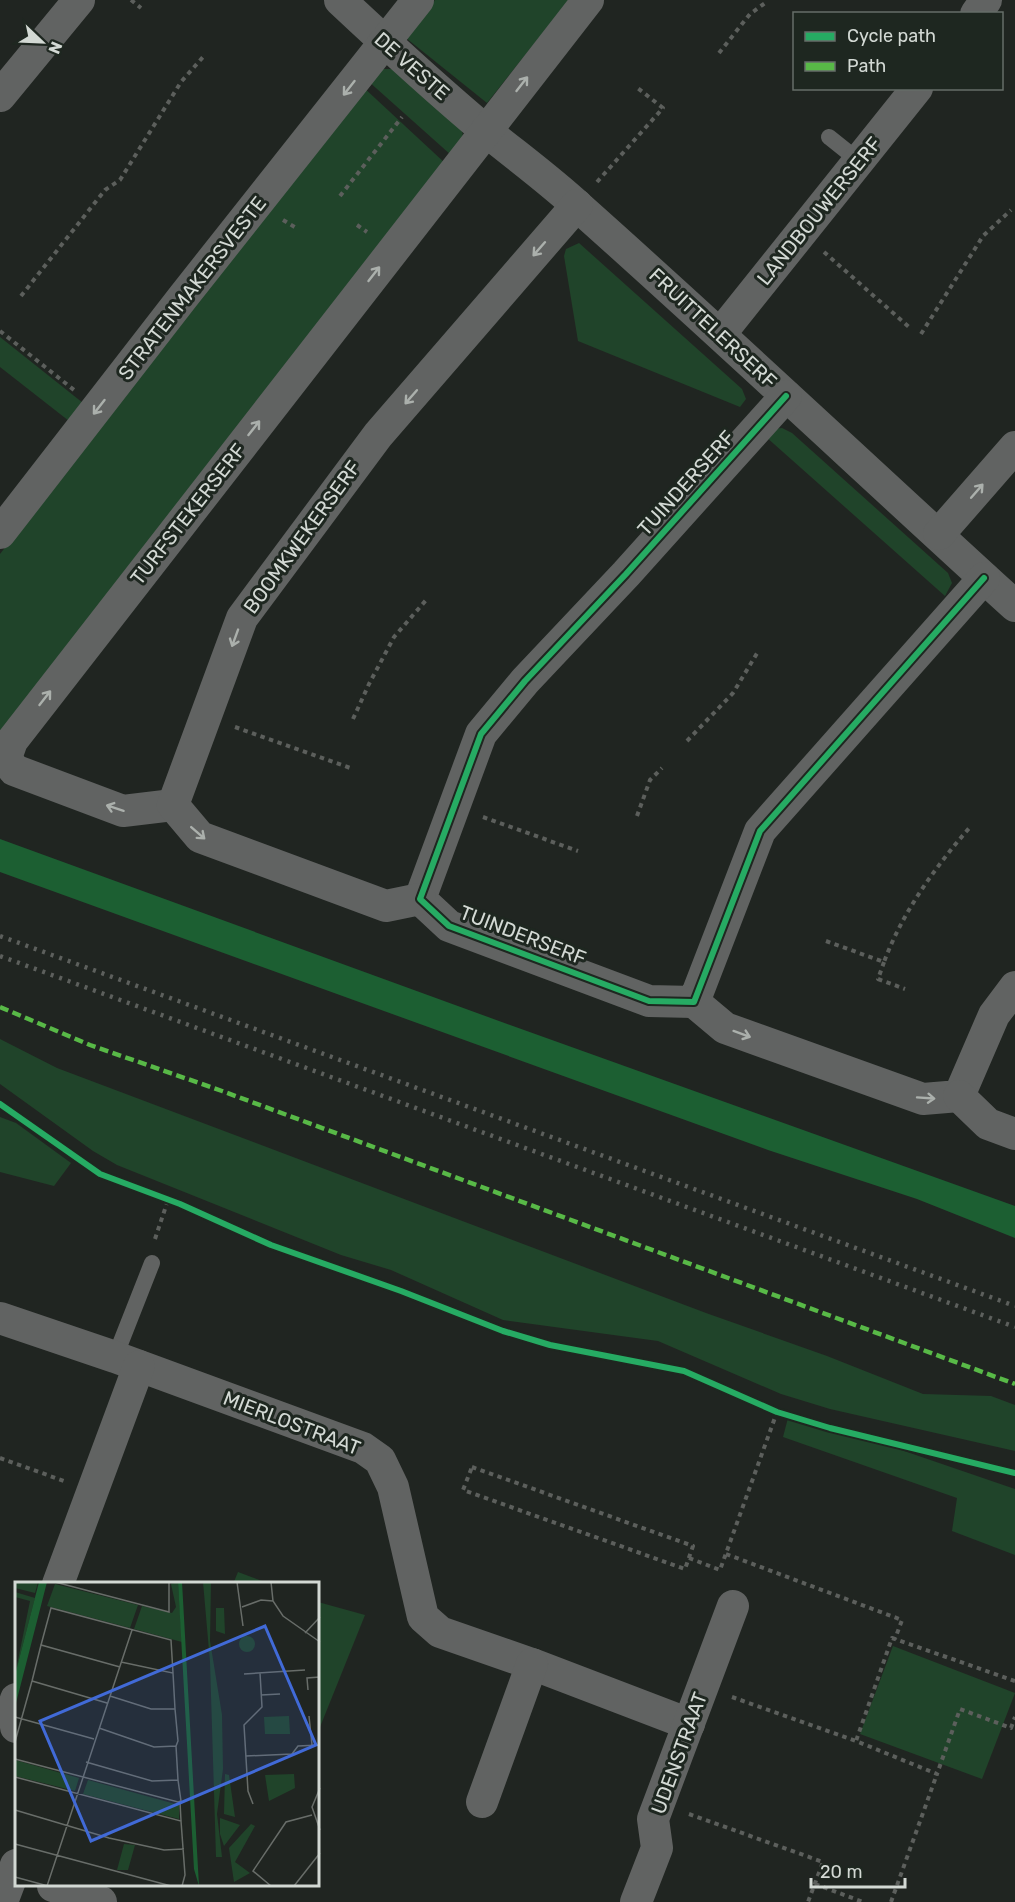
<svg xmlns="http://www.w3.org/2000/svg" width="1015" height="1902" viewBox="0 0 1015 1902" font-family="Rubik,sans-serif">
	<rect width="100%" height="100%" fill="#202521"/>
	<!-- green -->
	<g fill="#20442a">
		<path d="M435,0H569L487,103L406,38Z"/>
		<path d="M383,69H393L462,129L463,138L451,155L367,80Z"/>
		<path d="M362,86L446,164L0,733V554Z"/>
		<path d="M579,243L742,389L746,399L740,407L578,341L564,256L566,249Z"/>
		<path d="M0,337L83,403L69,421L0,367Z"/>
		<path d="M782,428L792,433L948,573L952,583L945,596L765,436L772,429Z"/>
		<path d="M0,1039L57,1068L706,1313L827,1356L923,1394L991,1396L1015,1405V1451L830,1409L781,1394L658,1341L503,1320L391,1270L341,1255L117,1165L93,1151L0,1084Z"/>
		<path d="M0,1117L16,1123L71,1163L54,1186L0,1172Z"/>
		<path d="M788,1418L814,1427L872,1440L1015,1489V1555L952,1531L957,1498L783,1437Z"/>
		<path d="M238,1572L270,1584H233Z"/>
		<path d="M318,1602L365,1615L318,1732Z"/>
		<path d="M893,1646L1015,1693L982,1779L860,1734Z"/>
	</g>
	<!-- water -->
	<path fill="#1c5f32" d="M0,839L499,1021L1015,1206V1238L917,1199L768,1150L0,872Z"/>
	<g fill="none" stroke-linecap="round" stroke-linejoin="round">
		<!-- path -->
		<g stroke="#5c5f5c" stroke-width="4" stroke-dasharray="4.5 4.5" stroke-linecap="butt">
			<path d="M131,0L141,8"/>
			<path d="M719,53L750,14L765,3"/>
			<path d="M597,182L663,108L635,86"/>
			<path d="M340,196L402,117"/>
			<path d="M283,220L298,229"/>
			<path d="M357,225L367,232"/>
			<path d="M824,252L909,327"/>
			<path d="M21,296L105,190L120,180L181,82L203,57"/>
			<path d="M0,331L74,390"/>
			<path d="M921,334L983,236L1011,210"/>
			<path d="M353,719L369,684L394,637L427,599"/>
			<path d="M235,727L353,769"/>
			<path d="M687,741L733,693L759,650"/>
			<path d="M637,816L650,780L662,768"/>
			<path d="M483,817L578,851"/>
			<path d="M826,941L884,962C903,911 936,866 971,826"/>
			<path d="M884,962L878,979L905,989"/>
			<path d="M155,1239L168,1200"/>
			<path d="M0,1458L64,1481"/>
			<path d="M472,1467L693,1546L685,1569L463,1490Z"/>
			<path d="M726,1554L902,1620L895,1639"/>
			<path d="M689,1558L720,1570L777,1412"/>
			<path d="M1015,1681L892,1638L856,1741L937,1774L960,1709L1011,1728L1015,1717"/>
			<path d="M732,1697L856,1741"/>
			<path d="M689,1814L823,1862L808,1902"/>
			<path d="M815,1884L863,1902"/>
			<path d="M891,1902L937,1774"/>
		</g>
		<!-- lane -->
		<g stroke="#616362" stroke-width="16">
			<path d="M829,137L859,161"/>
			<path d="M115,1357L152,1263"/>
		</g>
		<!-- street -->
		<g stroke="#616362" stroke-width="32">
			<path d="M340,0C388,45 436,89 486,131C518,157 551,181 581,209C727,339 870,474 1015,606"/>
			<path d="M976,14L986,0"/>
			<path d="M0,96L79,0"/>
			<path d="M721,333L917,88"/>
			<path d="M786,396L626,574L525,681L481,734L420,899L449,926L649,1001L694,1002L760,831L984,578"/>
			<path d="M0,533L183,297L418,0"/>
			<path d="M939,534L1015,447"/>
			<path d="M173,805L123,811L14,770L6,758L12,741L588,0"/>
			<path d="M420,899L386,906L200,837L173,805L242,618L378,435L577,205"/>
			<path d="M694,1002L725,1028L923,1099L959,1096L994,1015L1015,987"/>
			<path d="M959,1096L988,1124L1015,1134"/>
			<path d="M0,1318L115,1357L363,1448L380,1460L393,1487L423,1617L440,1632L532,1664L689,1724"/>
			<path d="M58,1584L139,1366"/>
			<path d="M16,1699L14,1705L16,1727"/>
			<path d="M482,1802L532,1664"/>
			<path d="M53,1886L101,1902"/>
			<path d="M2,1902L16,1865"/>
			<path d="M636,1902L657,1848L653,1819L733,1606"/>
		</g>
		<!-- rail -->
		<g stroke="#5d605d" stroke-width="4.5" stroke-dasharray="3 6" stroke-linecap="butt">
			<path d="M0,936L1015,1306"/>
			<path d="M0,956L1015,1327"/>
		</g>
		<!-- quiet -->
		<path stroke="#58b947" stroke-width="4.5" stroke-dasharray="9 4.5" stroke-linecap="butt" d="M0,1007L90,1045L222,1091L1015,1384"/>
		<!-- cycleway casing -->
		<g stroke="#1e2720" stroke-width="10">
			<g id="cycleway">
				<path d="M786,396L626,574L525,681L481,734L420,899L449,926L649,1001L694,1002L760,831L984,578"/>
				<path d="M0,1104L100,1174L180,1204L271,1245L401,1291L503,1331L550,1345L684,1371L777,1412L830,1428L1015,1473"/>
			</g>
		</g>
		<!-- cycleway -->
		<use href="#cycleway" stroke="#26ab63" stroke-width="6"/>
	</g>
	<!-- one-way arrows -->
	<defs><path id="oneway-shaft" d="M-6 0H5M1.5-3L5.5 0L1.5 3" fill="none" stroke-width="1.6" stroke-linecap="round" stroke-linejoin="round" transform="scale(1.5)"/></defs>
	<g stroke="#abb0ac">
		<use href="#oneway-shaft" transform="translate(522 84) rotate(-52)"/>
		<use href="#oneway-shaft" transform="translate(349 88) rotate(128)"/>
		<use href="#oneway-shaft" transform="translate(539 249) rotate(131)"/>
		<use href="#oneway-shaft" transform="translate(374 274) rotate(-52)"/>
		<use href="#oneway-shaft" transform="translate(411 397) rotate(131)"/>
		<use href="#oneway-shaft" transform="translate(99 407) rotate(128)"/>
		<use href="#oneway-shaft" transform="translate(254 428) rotate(-52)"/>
		<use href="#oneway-shaft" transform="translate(977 491) rotate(-49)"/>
		<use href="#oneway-shaft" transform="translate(235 638) rotate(110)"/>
		<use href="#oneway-shaft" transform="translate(45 698) rotate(-52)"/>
		<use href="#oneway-shaft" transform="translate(115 808) rotate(-162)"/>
		<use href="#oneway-shaft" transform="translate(198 833) rotate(41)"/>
		<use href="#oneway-shaft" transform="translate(742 1034) rotate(20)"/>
		<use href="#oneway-shaft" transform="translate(926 1098) rotate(4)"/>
	</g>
	<g text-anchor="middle" stroke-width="6" stroke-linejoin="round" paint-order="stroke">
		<!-- street labels -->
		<g font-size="20" fill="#d3d9d4" stroke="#1e2720">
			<text transform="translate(412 66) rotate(41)" y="7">DE VESTE</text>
			<text transform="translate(819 211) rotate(-51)" y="7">LANDBOUWERSERF</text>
			<text transform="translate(192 288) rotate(-52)" y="7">STRATENMAKERSVESTE</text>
			<text transform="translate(713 328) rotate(43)" y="7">FRUITTELERSERF</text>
			<text transform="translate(686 483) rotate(-48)" y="7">TUINDERSERF</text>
			<text transform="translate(188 514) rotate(-52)" y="7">TURFSTEKERSERF</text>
			<text transform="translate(302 537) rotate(-54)" y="7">BOOMKWEKERSERF</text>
			<text transform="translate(523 935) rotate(21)" y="7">TUINDERSERF</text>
			<text transform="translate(292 1423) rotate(21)" y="7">MIERLOSTRAAT</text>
			<text transform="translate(679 1753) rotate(-70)" y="7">UDENSTRAAT</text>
		</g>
	</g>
	<!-- overview -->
	<g transform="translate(15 1582)">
		<rect width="304" height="304" fill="#202521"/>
		<path d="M0,0H23L20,11L0,6ZM163,0L167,60L119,47L127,24L157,31L161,25L156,2ZM188,0H196L195,59L207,133L208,187L202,232L207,275H201L195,80ZM40,2L123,23L115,46L32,24ZM0,10L20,16L0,93L15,19L0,15ZM201,26H209L210,52L201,49ZM224 62a8 8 0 1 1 16 0a8 8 0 1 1-16 0ZM274,134L275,152H250L249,135ZM0,178L64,196L60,209L0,194ZM210,192L214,193L220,235L209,232ZM279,192L280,206L254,219L250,193ZM73,198L164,223V237L68,212ZM205,236L225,243L209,264L205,252ZM236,242L240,244L220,280L235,291L219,300L214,266ZM109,262L120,263L113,288H102Z" fill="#20442a"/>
		<path d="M24,0H32L0,125V93ZM163,0H167L184,304L179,287Z" fill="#1c5f32"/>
		<path fill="none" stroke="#686d69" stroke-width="1.5" d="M40,0L154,30V0M222,0L228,44M256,0L258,19L268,34L305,60M227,25L246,18L258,19M290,51L305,35M26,63L36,26L156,58L158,91M106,80L158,91L160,127M229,92L290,88M17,99L26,63L105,85M293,108L292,96L305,95M246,113L265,112M294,134L297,163M0,135L79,157M84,146L139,165L161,164L163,159L160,127H136L95,114M0,160L17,99L92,121M231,174L277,172L283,164L305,163M0,177L163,220L166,219L163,198M71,180L137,199L163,198L161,164M0,195L166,239L170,293L167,304M305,206L297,225L305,248M165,220L166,239M238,222L233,209L229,143L247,125L245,91M0,228L94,256L149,268L169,267M0,262L156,304M0,295L33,304M32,304L117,48M256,304L238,289L271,240L297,233M279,304L305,271"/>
		<path fill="#416ad7" fill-opacity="0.15" stroke="#416ad7" stroke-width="3" d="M250,44L301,163L76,259L25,139Z"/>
		<rect width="304" height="304" fill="none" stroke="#d3d9d4" stroke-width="3"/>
	</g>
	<!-- legend -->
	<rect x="793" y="12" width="210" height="78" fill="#1e2720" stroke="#666e68" stroke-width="1.5"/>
	<rect x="805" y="32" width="30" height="9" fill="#26ab63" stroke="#666e68" stroke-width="1.5"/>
	<text x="847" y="42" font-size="18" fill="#d3d9d4">Cycle path</text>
	<rect x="805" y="62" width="30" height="9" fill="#58b947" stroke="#666e68" stroke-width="1.5"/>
	<text x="847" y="72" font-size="18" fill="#d3d9d4">Path</text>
	<!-- north arrow -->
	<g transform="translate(42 42) rotate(113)" stroke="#1e2720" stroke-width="4.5" paint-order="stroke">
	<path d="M0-4.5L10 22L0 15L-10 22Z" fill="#d3d9d4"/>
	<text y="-9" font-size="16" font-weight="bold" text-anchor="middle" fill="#d3d9d4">N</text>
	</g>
	<!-- scale -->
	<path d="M811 1878v9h94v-9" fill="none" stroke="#d3d9d4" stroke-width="3"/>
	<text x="820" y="1878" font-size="18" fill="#d3d9d4" stroke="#1e2720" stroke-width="4.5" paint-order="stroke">20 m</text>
</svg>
